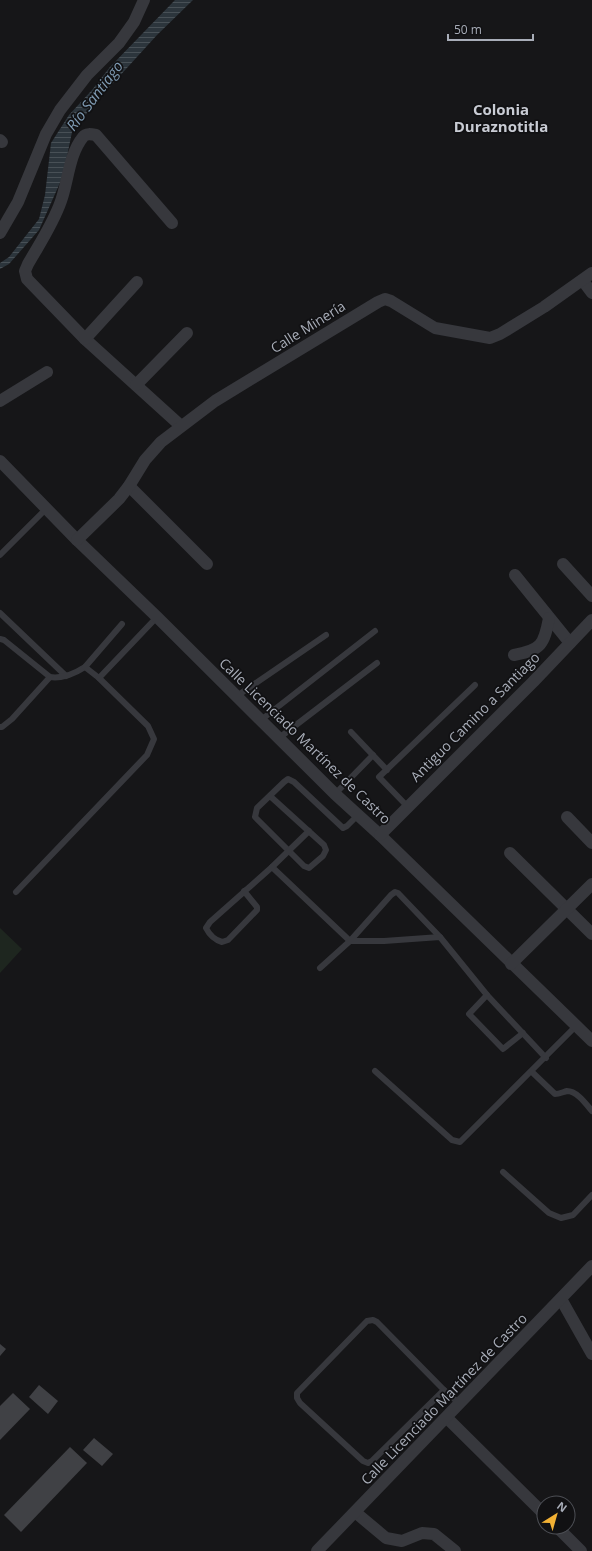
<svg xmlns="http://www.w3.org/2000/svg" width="592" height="1551" viewBox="0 0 592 1551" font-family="'Open Sans',sans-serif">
	<defs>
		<pattern id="water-rules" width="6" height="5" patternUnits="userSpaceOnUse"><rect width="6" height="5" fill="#2c353c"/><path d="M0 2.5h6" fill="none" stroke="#485056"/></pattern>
	</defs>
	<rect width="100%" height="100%" fill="#161618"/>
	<!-- pitch -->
	<path fill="#1e261f" d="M0,928L22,949L0,973Z"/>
	<!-- water -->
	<path fill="url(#water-rules)" d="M175,0H193L157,35L95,103L72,132L63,176L39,230L9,264L0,269V263L9,257L39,219L45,195L51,143L69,115L92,90L110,67Z"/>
	<!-- building -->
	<g fill="#404145">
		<path d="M0,1344L6,1349L0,1356Z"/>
		<path d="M39,1385L58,1401L48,1414L29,1397Z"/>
		<path d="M13,1393L30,1409L0,1440V1406Z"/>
		<path d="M94,1438L113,1454L102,1466L83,1450Z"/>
		<path d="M70,1447L87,1463L21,1532L4,1515Z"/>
	</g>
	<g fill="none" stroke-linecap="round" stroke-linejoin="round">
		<!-- service -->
		<g stroke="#37383d" stroke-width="6">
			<path d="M0,555L46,509"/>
			<path d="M0,613L66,676"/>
			<path d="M0,639L4,640L50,677C63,679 74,674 85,667"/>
			<path d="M99,678L85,667L122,624"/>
			<path d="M237,696L326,635"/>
			<path d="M261,720L375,631"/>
			<path d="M0,727H2L12,719L50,677"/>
			<path d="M351,732L387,770"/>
			<path d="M279,738L377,663"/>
			<path d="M335,794L373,755"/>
			<path d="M270,796L324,845L326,850L323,856L309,868L304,866L255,817L257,808L284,782L288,779L294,782L343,828L347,826L358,815"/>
			<path d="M407,806L379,777L475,685"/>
			<path d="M272,867L350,941L391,895L395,892L398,893L440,937"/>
			<path d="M244,891L257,907V910L228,940L222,942C215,940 209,934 206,928L210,922L272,867L309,831"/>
			<path d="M16,892L147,755L154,739L148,726L99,678L157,617"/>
			<path d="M320,968L350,941H384L440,937L487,995L546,1058"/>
			<path d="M487,995L469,1014L503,1049L523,1033"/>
			<path d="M375,1071L452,1140L460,1142L576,1026"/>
			<path d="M532,1072L555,1094C559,1094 563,1092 567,1091C577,1091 586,1104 592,1111"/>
			<path d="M503,1172L549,1213L561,1218L573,1215L592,1195"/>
			<path d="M373,1320L377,1322L444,1390L372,1461L368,1463L363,1461L300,1403L297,1398V1393L367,1321Z"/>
			<path d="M444,1390L460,1404"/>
		</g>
		<!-- minor -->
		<g stroke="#37383d" stroke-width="12">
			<path d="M0,140L2,142"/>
			<path d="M172,223L96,135C91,134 86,133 83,137C69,154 68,182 61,201C53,224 40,243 28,264L25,271L27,279L85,339L181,426"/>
			<path d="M0,233L18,202L46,134L60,110L87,75L119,43L134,22L144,0"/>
			<path d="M583,281L592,293"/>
			<path d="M85,339L137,282"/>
			<path d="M136,385L187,333"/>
			<path d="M0,401L47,372"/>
			<path d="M0,461L77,540L157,617L335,794L380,835L592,1041"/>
			<path d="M129,486L207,564"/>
			<path d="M77,540L119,499L129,486L145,460L161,442L215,401L378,302L385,299L391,301L435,328L490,338L500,334L544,307L592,273"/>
			<path d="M563,564L592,596"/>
			<path d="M515,575L570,643"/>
			<path d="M514,655C541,650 544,645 549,618"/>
			<path d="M567,817L592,843"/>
			<path d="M380,835L533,682L592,620"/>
			<path d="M510,853L592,934"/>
			<path d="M511,964L592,884"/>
			<path d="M561,1299L592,1354"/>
			<path d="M447,1418L544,1514"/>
			<path d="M355,1512L386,1538L402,1541L422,1533L434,1534L455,1551"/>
			<path d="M557,1527L581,1551"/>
			<path d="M317,1551L592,1266"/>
		</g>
	</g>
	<g text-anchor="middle" stroke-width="3.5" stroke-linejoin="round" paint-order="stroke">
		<!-- street labels -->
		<g font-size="14" fill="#a8adb8" stroke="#111113">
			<text transform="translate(308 327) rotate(-32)" y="5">Calle Minería</text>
			<text transform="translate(475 717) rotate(-45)" y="5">Antiguo Camino a Santiago</text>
			<text transform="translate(305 741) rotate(44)" y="5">Calle Licenciado Martínez de Castro</text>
			<text transform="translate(444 1399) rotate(-46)" y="5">Calle Licenciado Martínez de Castro</text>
		</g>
		<!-- water labels -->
		<g font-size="15" font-style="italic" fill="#7f9bb3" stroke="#111113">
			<text transform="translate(95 96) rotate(-53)" y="5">Río Santiago</text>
		</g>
		<!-- neighbourhood labels -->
		<g font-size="15" font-weight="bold" fill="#c9ccd4" stroke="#111113">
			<text x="501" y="115">Colonia<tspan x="501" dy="17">Duraznotitla</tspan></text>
		</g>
	</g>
	<!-- north arrow -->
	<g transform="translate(556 1515) rotate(37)"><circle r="19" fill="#111113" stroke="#4d4f55"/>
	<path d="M0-3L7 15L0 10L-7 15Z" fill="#f2b134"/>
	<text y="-6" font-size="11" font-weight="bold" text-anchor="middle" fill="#a8adb8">N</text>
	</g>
	<!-- scale -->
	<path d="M448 34v6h85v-6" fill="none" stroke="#a8adb8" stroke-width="2"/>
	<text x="454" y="34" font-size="12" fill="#a8adb8" stroke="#111113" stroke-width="3" paint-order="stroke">50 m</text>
</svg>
